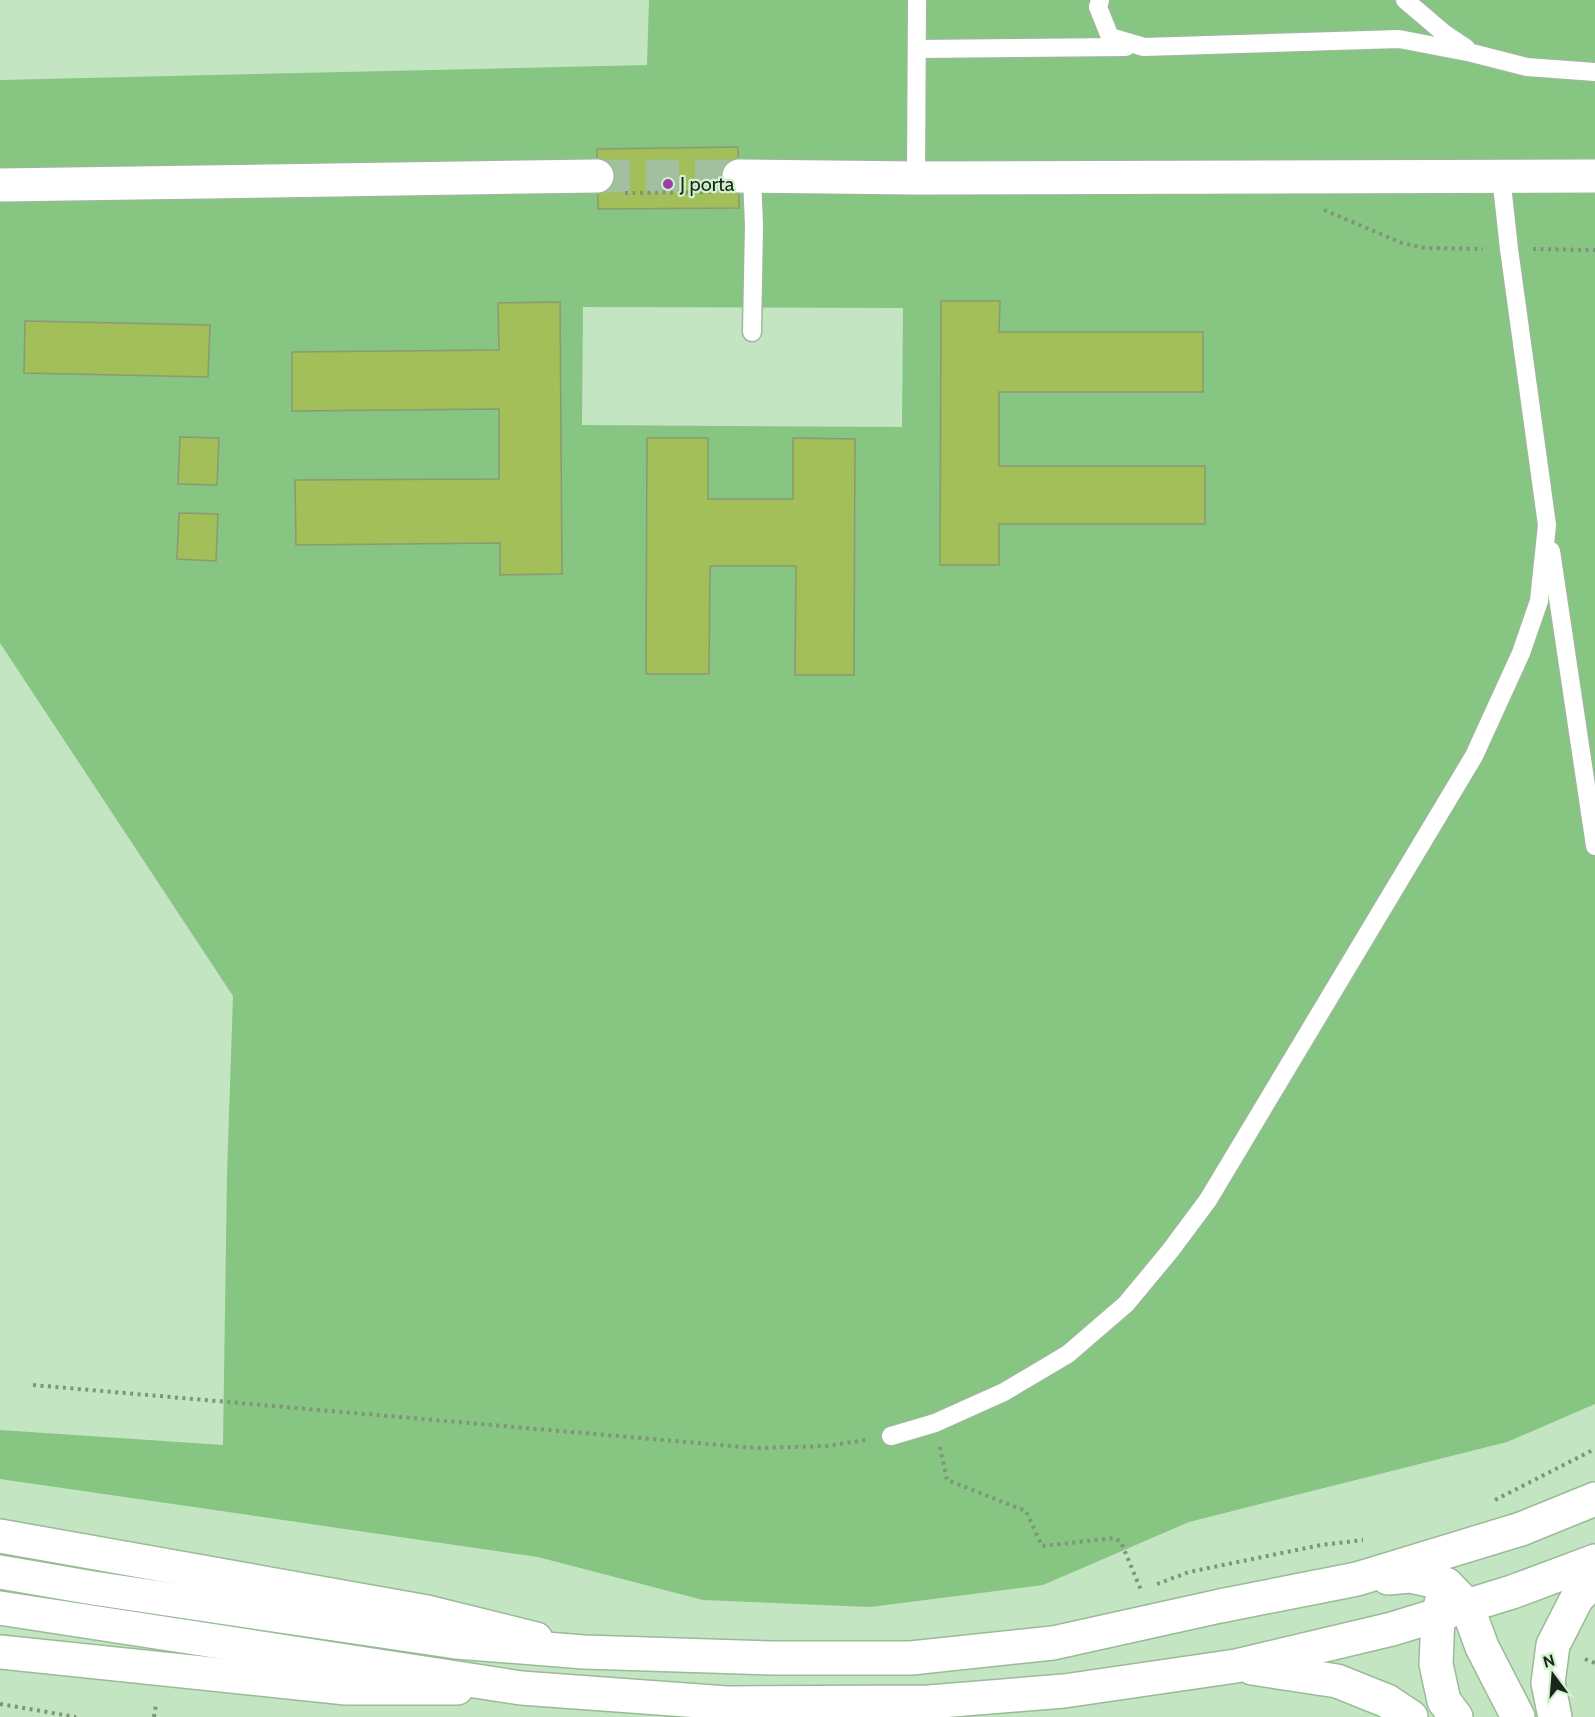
<svg xmlns="http://www.w3.org/2000/svg" width="1595" height="1717" viewBox="0 0 1595 1717" font-family="Cabin,sans-serif">
	<rect width="100%" height="100%" fill="#c4e5c1"/>
	<!-- green -->
	<path fill="#86c582" fill-rule="evenodd" d="M649,0H1595V1404L1507,1442L1189,1522L1043,1585L870,1607L703,1600L538,1557L0,1479V1430L223,1445L227,1174L233,996L0,643V80L647,65ZM583,307L903,308L902,427L582,425Z"/>
	<!-- building -->
	<g fill="#a2bf59" stroke="#8c9a71" stroke-width="1.5">
		<path d="M738,147L739,208L598,209L597,149Z"/>
		<path d="M941,301H1000L999,332H1203V392H999V466H1205V524H999V565H940Z"/>
		<path d="M560,302L562,574L500,575V543L296,545L295,480L499,479V409L292,411V352L499,350L498,303Z"/>
		<path d="M25,321L210,325L208,377L24,373Z"/>
		<path d="M180,437L219,438L217,485L178,484Z"/>
		<path d="M647,438H708V499H793V438L855,439L854,675H795L796,566H710L709,674H646Z"/>
		<path d="M179,513L218,514L216,561L177,559Z"/>
	</g>
	<g fill="none" stroke-linecap="round" stroke-linejoin="round">
		<!-- street-tunnel -->
		<path stroke="#a2bf9f" stroke-width="33" stroke-dasharray="33 16" stroke-linecap="butt" d="M597,176H739"/>
		<!-- lane casing -->
		<g stroke="#9aba98" stroke-width="21">
			<g id="lane">
				<path d="M1100,0L1098,7L1110,37L1144,47L1399,39L1472,53L1527,67L1595,72"/>
				<path d="M1405,0L1445,34L1466,48"/>
				<path d="M918,49L1126,47"/>
				<path d="M916,178L917,0"/>
				<path d="M752,332L754,226L752,176"/>
				<path d="M1551,551L1595,846"/>
				<path d="M891,1436L935,1423L1004,1392L1068,1354L1126,1304L1170,1251L1208,1200L1474,756L1521,653L1539,601L1547,525L1509,249L1501,176"/>
			</g>
		</g>
		<!-- street casing -->
		<g stroke="#9aba98" stroke-width="36">
			<g id="street">
				<path d="M739,176L916,178L1595,176"/>
				<path d="M0,185L597,176"/>
				<path d="M0,1536L427,1612L536,1639"/>
				<path d="M0,1652L346,1688H457"/>
			</g>
		</g>
		<!-- primary casing -->
		<g stroke="#9aba98" stroke-width="36">
			<g id="primary">
				<path d="M0,1572L93,1588L456,1642L584,1652L772,1658H911L1053,1643L1220,1606L1357,1579L1521,1529"/>
				<path d="M1388,1578L1410,1576L1446,1584L1467,1606L1482,1647L1518,1717"/>
				<path d="M1443,1595L1438,1616L1436,1664L1444,1701L1456,1717"/>
				<path d="M0,1608L521,1688L727,1703L929,1702L1064,1691L1236,1666L1392,1629L1512,1592L1595,1561"/>
				<path d="M1252,1668L1337,1681L1387,1701L1411,1717"/>
				<path d="M1555,1717L1548,1683L1553,1645L1577,1598L1595,1580"/>
			</g>
		</g>
		<!-- highway casing -->
		<g stroke="#9aba98" stroke-width="36">
			<path id="highway" d="M1521,1529L1595,1499"/>
		</g>
		<!-- path -->
		<g stroke="#7d957b" stroke-width="4" stroke-dasharray="3 4.5" stroke-linecap="butt">
			<path d="M625,193L713,192"/>
			<path d="M1324,210L1402,243L1425,248L1483,249"/>
			<path d="M1533,249L1595,250"/>
			<path d="M33,1385L755,1448L827,1446L866,1440"/>
			<path d="M940,1447L947,1480L1026,1511L1042,1546L1114,1538L1121,1542L1141,1590"/>
			<path d="M1495,1500L1595,1449"/>
			<path d="M1157,1584L1189,1572L1321,1545L1363,1540"/>
			<path d="M1585,1659L1595,1663"/>
			<path d="M0,1704L76,1717"/>
			<path d="M154,1717L156,1704"/>
		</g>
		<!-- lane -->
		<use href="#lane" stroke="#fff" stroke-width="18"/>
		<!-- street -->
		<use href="#street" stroke="#fff" stroke-width="33"/>
		<!-- primary -->
		<use href="#primary" stroke="#fff" stroke-width="33"/>
		<!-- highway -->
		<use href="#highway" stroke="#fff" stroke-width="33"/>
	</g>
	<!-- markers -->
	<circle fill="#9b3ea8" stroke="#d1f2ce" stroke-width="2" cx="668" cy="184" r="6"/>
	<g text-anchor="middle" stroke-width="4.5" stroke-linejoin="round" paint-order="stroke">
		<!-- poi labels -->
		<g font-size="20" fill="#192518" stroke="#d1f2ce" text-anchor="start">
			<text x="680" y="191">J porta</text>
		</g>
	</g>
	<!-- north arrow -->
	<g transform="translate(1553 1675) rotate(344)" stroke="#d1f2ce" stroke-width="4.5" paint-order="stroke">
	<path d="M0-4.5L10 22L0 15L-10 22Z" fill="#192518"/>
	<text y="-9" font-size="16" font-weight="bold" text-anchor="middle" fill="#192518">N</text>
	</g>
</svg>
